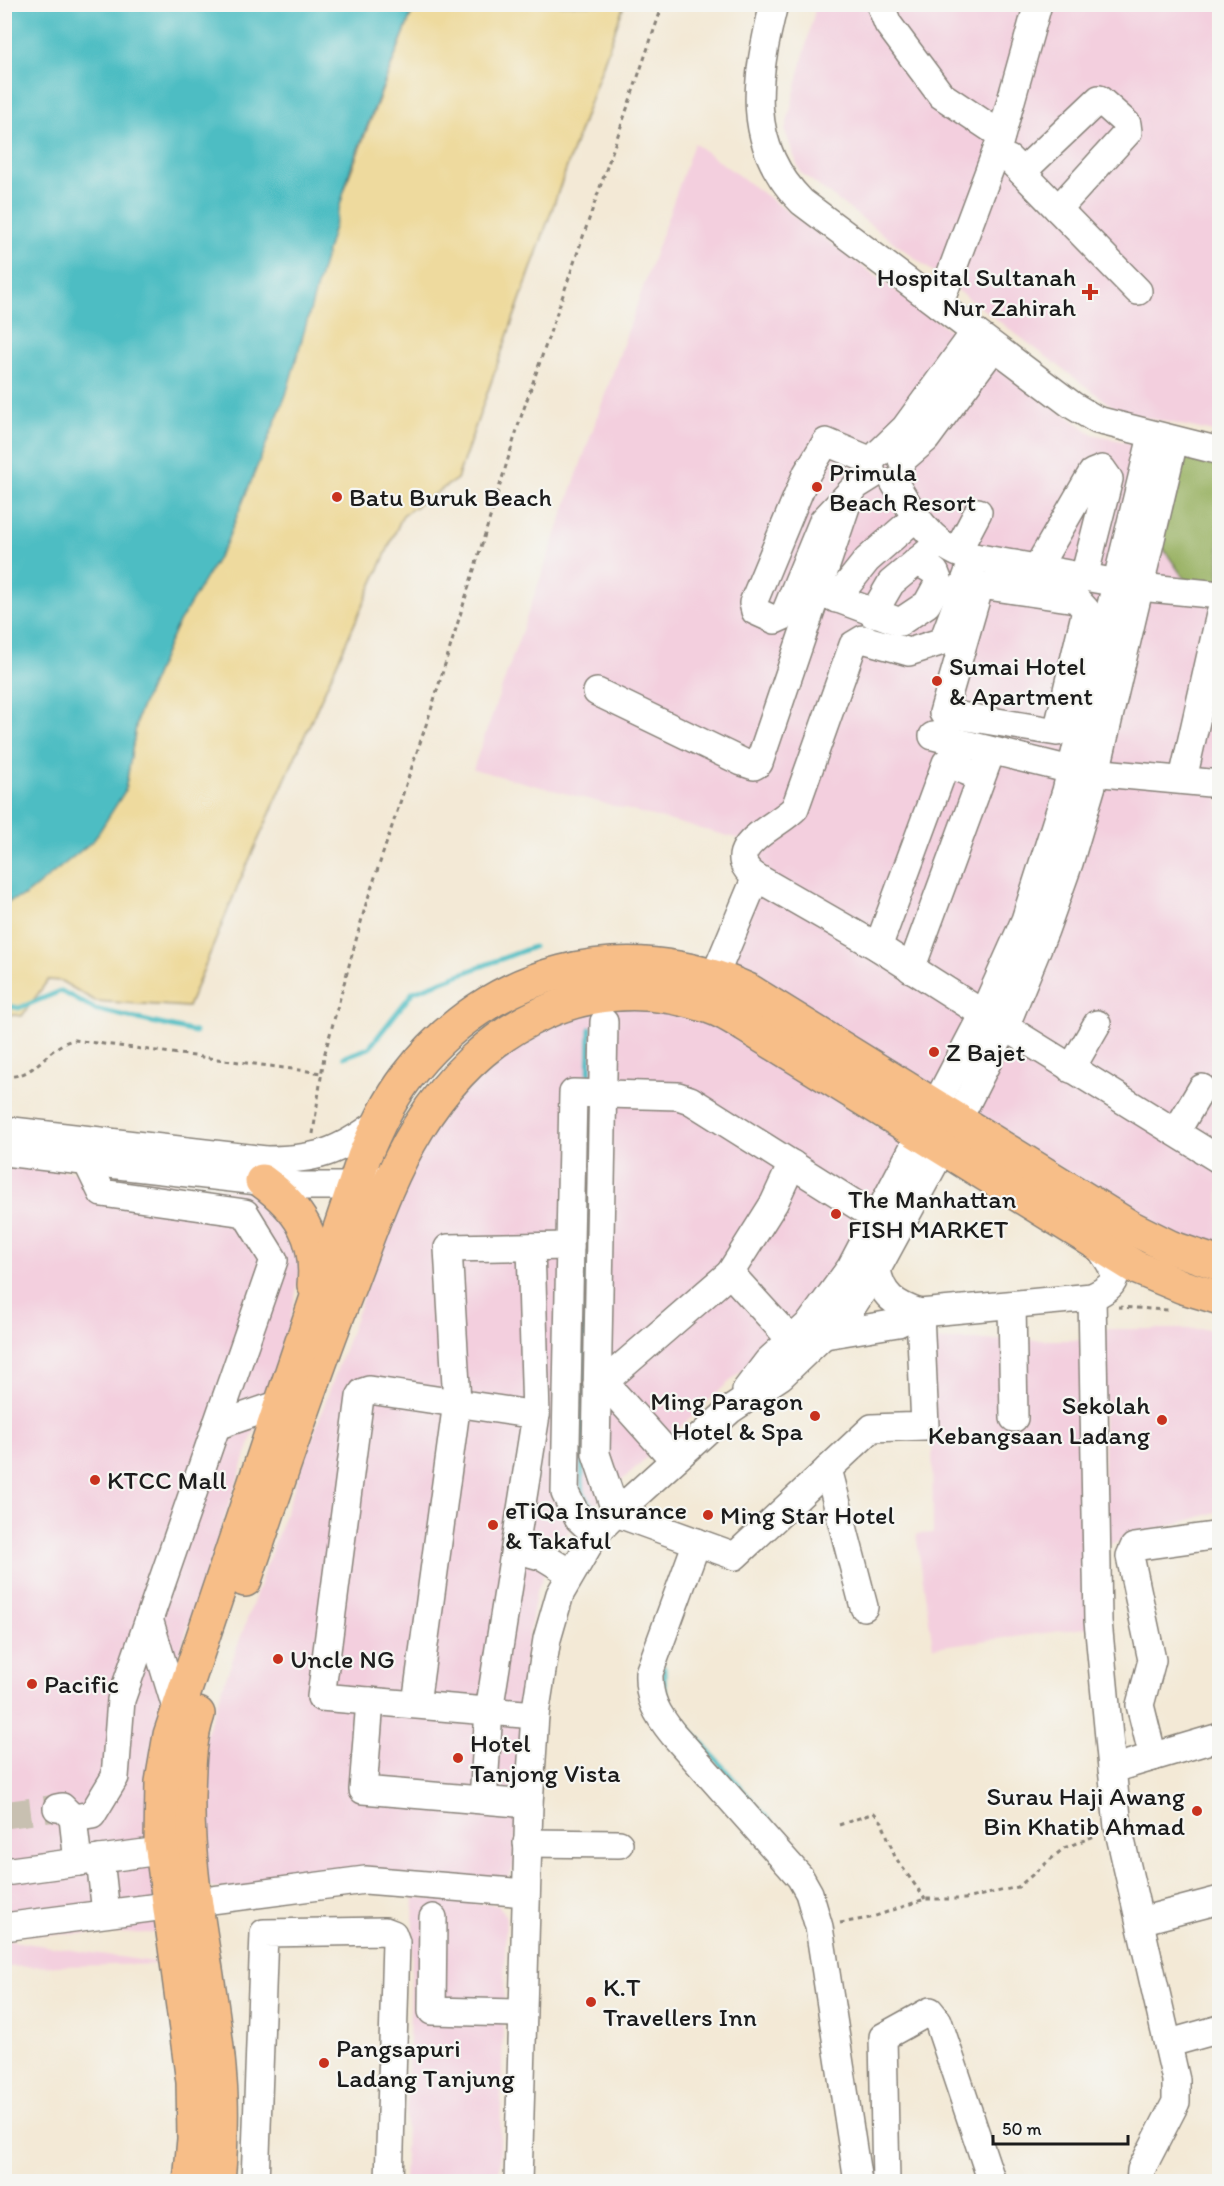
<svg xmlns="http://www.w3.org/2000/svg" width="1224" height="2186" viewBox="0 0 1224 2186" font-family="Itim,sans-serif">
	<rect width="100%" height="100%" fill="#f6f6f2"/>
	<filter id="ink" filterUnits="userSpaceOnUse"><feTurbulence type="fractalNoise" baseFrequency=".0167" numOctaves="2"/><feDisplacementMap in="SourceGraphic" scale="12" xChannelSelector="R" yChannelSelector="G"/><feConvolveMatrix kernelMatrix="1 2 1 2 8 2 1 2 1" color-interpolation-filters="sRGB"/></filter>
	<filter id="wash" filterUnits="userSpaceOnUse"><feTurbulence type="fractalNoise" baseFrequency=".008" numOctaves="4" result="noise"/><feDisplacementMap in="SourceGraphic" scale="24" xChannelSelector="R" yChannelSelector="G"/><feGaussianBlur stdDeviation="1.35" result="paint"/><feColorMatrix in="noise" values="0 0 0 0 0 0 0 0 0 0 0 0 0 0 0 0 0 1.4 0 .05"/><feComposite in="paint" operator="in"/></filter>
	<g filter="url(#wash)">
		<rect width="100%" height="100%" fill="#f3e9d6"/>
		<!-- built -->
		<g fill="#f3cfde">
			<path d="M816,5H1219V433L1120,412L800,172L785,131Z"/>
			<path d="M694,143L1092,434L1219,464V1251L1162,1230L712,954L751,842L473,769Z"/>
			<path d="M634,1004L715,1023L904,1143L901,1158L811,1307L586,1513L556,1545L536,1593L526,1654L515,1865L508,1878L501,1881L215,1889L207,1885L197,1832L204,1739L420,1139L452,1092L559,1017Z"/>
			<path d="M4,1164L252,1192L288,1218L301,1265L290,1324L175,1666L158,1933L5,1935Z"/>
			<path d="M1104,1329H1219V1511L1104,1546Z"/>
			<path d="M931,1340H1091L1093,1627L933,1647L916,1534L933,1533Z"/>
			<path d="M414,1897L497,1905L506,1915L499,2181L404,2182Z"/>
			<path d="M5,1940L167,1964L5,1967Z"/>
		</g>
		<!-- forest -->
		<path fill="#98b162" stroke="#5a663f" stroke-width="1.5" d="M1182,456L1219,464V584L1185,580L1161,545Z"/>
		<!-- sand -->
		<path fill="#eeda9e" stroke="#857b5d" stroke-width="1.5" d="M415,5H624L457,479L403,515L239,883L188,1007L95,1001L61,981L48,980L22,1016L5,1014V903L26,895L125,791L138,715L175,629Z"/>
		<!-- water -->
		<path fill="#4ebdc3" stroke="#356c70" stroke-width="1.5" d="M5,4L415,5L351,167L286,395L225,546L175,629L138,715L125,791L94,840L26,895L5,903Z"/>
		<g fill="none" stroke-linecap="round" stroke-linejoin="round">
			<!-- stream -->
			<g stroke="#4ebdc3" stroke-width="5">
				<path d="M4,1005L19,1008L61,991L94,1009L195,1032"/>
				<path d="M344,1057L369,1048L413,992L533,947"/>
				<path d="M589,1086L590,1029"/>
				<path d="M588,1101L582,1478L583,1493L591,1505"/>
				<path d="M664,1668V1687L670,1706L797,1853"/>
				<path d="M826,1905L833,1931"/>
			</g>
		</g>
	</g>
	<g filter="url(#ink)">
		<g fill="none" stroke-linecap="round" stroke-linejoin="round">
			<!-- minor-tunnel -->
			<path stroke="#c8c0b1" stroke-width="27" stroke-dasharray="27 14" stroke-linecap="butt" d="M4,1815L57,1808"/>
			<!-- minor casing -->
			<g stroke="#888279" stroke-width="30">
				<g id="minor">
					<path d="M774,4C756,78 744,144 802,202L1072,405L1097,420L1220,451"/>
					<path d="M880,4L888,24L941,95L1001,135"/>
					<path d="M1009,159L1138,291"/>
					<path d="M1022,172L1099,99L1127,124L1128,132L1058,209"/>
					<path d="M939,305L998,147L1038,4"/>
					<path d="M879,453L905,428L975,332"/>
					<path d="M902,460L926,439L994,347"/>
					<path d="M872,461L826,442L807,473L753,603L755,611L775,620L784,616L823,521L857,485L873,475"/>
					<path d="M894,482C912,512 929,542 963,555L1140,587L1220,595"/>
					<path d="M957,552L978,512"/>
					<path d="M1037,568L1092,473L1102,469L1109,479L1084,577"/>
					<path d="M1008,589L1076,599L1086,610L1057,732L943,713L980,585L1008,589L1014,564"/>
					<path d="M817,591L900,622L927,604L939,582L935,572L917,561"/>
					<path d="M836,599L867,560L915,518"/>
					<path d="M873,614L891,583L932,549"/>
					<path d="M597,692L742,762L754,766L759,763L851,492"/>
					<path d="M933,736L1071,770L1220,784"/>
					<path d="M1183,779L1220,614"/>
					<path d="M756,877C716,849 779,826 795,808L853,645L863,639L909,652L943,641L974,557"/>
					<path d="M878,947L946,763L981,777"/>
					<path d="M911,969L988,760"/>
					<path d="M715,975L756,877L878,947L983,1014"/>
					<path d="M604,1022L596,1454L616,1513L735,1556L872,1428L925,1426L920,1313"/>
					<path d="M1005,1027L1220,1160"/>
					<path d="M1071,1069L1097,1024"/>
					<path d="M4,1130L266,1160C316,1160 339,1152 379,1122"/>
					<path d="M1176,1132L1202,1088"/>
					<path d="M4,1152L300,1186H346L372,1178"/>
					<path d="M877,1269C881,1296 896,1305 920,1313"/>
					<path d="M730,1273L791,1340"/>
					<path d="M1092,1297L1098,1621L1110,1748L1118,1827L1176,2080V2102L1141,2170L1140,2182"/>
					<path d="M1012,1305L1014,1418"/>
					<path d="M825,1335L898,1323L920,1313L1092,1297C1127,1281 1114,1269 1097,1244"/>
					<path d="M604,1382L674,1460"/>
					<path d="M597,1384L604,1382L730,1273L774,1203L792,1164"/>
					<path d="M746,1390L768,1361L810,1323L851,1267L983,1014L1025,920L1066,791L1152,436"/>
					<path d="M216,1426L280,1404"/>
					<path d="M828,1469L864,1607"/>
					<path d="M595,1534L578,1518L565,1493L573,1093L678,1096L690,1100L877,1218"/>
					<path d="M697,1542L649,1673C648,1699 657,1714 673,1734L800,1877L809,1893L819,1927L858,2182"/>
					<path d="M515,1549L544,1557L570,1573"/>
					<path d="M149,1619L177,1711"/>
					<path d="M370,1701L363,1790L529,1804"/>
					<path d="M416,1704L457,1402L448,1248L570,1246"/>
					<path d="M535,1715L321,1697L360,1397L363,1392L369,1390L536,1415"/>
					<path d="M1153,1757L1140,1705L1152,1660L1130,1556L1134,1547L1220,1535"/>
					<path d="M1112,1769L1220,1737"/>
					<path d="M483,1800L489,1711L536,1415L531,1247"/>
					<path d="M57,1808L62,1807L73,1818L78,1862"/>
					<path d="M73,1818L92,1815L115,1777L121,1700L274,1260L245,1213L102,1193L87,1162"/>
					<path d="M527,1843L619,1844"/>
					<path d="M100,1859L106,1913"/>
					<path d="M4,1872L182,1848"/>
					<path d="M433,1918L432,2011L522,2013"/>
					<path d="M1140,1921L1220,1900"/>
					<path d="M4,1927L365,1880L526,1893"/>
					<path d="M1170,2043L1220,2029"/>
					<path d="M255,2182L264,1933L385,1931L393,1934L396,1942L389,2182"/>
					<path d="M518,2182L529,1804L535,1715L547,1639L560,1594L595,1534L616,1513L730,1410L781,1376L850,1310L877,1269L958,1120L1005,1027L1045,930L1069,863L1096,772L1174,441"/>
					<path d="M886,2182L883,2037L930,2011L938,2021L992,2182"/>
				</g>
			</g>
			<!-- major casing -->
			<g stroke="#888279" stroke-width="36">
				<g id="major">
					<path d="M262,1181C299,1208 319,1238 314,1285"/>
					<path d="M245,1580C276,1489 306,1397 341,1307C365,1247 384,1183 418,1128C482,1024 590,966 710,1007C723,1011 735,1019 746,1026L1135,1267L1183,1287L1220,1298"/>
					<path d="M198,1714C189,1740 189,1767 188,1795C186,1892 214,1985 220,2081C223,2115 221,2148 218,2182"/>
					<path d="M190,2182L194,2139L193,2082L161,1842L162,1782L170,1735L364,1157C376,1129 388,1102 407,1077C488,969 625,934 748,990L1130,1227L1170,1247L1220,1264"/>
				</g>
			</g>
			<!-- path -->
			<g stroke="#888279" stroke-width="3" stroke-dasharray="4.5 4.5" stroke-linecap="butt">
				<path d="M4,1076C37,1080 46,1045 74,1040L322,1073"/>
				<path d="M313,1134L324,1056L366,904L431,710L520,420L663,4"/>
				<path d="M1118,1307L1168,1310"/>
				<path d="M839,1825L874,1813L882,1822L895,1857L925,1899"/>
				<path d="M840,1923L870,1918L925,1899H965L1018,1887L1064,1848L1097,1835"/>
			</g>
			<!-- minor -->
			<use href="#minor" stroke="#fff" stroke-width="27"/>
			<!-- major -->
			<use href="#major" stroke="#f7be88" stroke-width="33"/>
		</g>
	</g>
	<!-- markers -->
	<g fill="#c8321e" stroke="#f6f6f2" stroke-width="2">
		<path d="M1087 283h6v6h6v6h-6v6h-6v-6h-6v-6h6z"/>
		<circle cx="817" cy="487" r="6"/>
		<circle cx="337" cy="497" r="6"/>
		<circle cx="937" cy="681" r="6"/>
		<circle cx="934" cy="1052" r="6"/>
		<circle cx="836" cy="1214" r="6"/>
		<circle cx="815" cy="1416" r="6"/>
		<circle cx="1162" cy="1420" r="6"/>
		<circle cx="95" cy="1480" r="6"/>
		<circle cx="708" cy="1515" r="6"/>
		<circle cx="493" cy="1525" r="6"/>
		<circle cx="278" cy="1659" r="6"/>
		<circle cx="32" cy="1684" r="6"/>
		<circle cx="458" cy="1758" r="6"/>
		<circle cx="1197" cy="1811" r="6"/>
		<circle cx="591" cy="2002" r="6"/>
		<circle cx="324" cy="2063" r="6"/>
	</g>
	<g text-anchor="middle" stroke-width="4.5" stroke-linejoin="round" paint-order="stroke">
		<!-- poi labels -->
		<g font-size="26" fill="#1c1c1c" stroke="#f6f6f2" text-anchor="start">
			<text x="1076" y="286" text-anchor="end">Hospital Sultanah<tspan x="1076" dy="30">Nur Zahirah</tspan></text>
			<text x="829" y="481">Primula<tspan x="829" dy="30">Beach Resort</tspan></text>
			<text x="349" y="506">Batu Buruk Beach</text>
			<text x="949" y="675">Sumai Hotel<tspan x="949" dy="30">&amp; Apartment</tspan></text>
			<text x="946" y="1061">Z Bajet</text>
			<text x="848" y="1208">The Manhattan<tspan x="848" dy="30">FISH MARKET</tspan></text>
			<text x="803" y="1410" text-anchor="end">Ming Paragon<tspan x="803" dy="30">Hotel &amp; Spa</tspan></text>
			<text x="1150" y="1414" text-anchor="end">Sekolah<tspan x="1150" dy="30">Kebangsaan Ladang</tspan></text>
			<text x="107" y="1489">KTCC Mall</text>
			<text x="505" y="1519">eTiQa Insurance<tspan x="505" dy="30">&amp; Takaful</tspan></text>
			<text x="720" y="1524">Ming Star Hotel</text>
			<text x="290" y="1668">Uncle NG</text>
			<text x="44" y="1693">Pacific</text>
			<text x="470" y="1752">Hotel<tspan x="470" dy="30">Tanjong Vista</tspan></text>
			<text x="1185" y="1805" text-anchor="end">Surau Haji Awang<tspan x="1185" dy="30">Bin Khatib Ahmad</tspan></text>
			<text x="603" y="1996">K.T<tspan x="603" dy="30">Travellers Inn</tspan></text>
			<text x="336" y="2057">Pangsapuri<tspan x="336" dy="30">Ladang Tanjung</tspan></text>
		</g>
	</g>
	<!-- margin -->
	<rect width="1224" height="2186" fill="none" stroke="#f6f6f2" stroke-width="24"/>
	<!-- scale -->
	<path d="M993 2135v9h135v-9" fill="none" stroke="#1c1c1c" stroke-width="3"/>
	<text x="1002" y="2135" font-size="18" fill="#1c1c1c" stroke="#f6f6f2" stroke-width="4.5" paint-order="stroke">50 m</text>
</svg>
